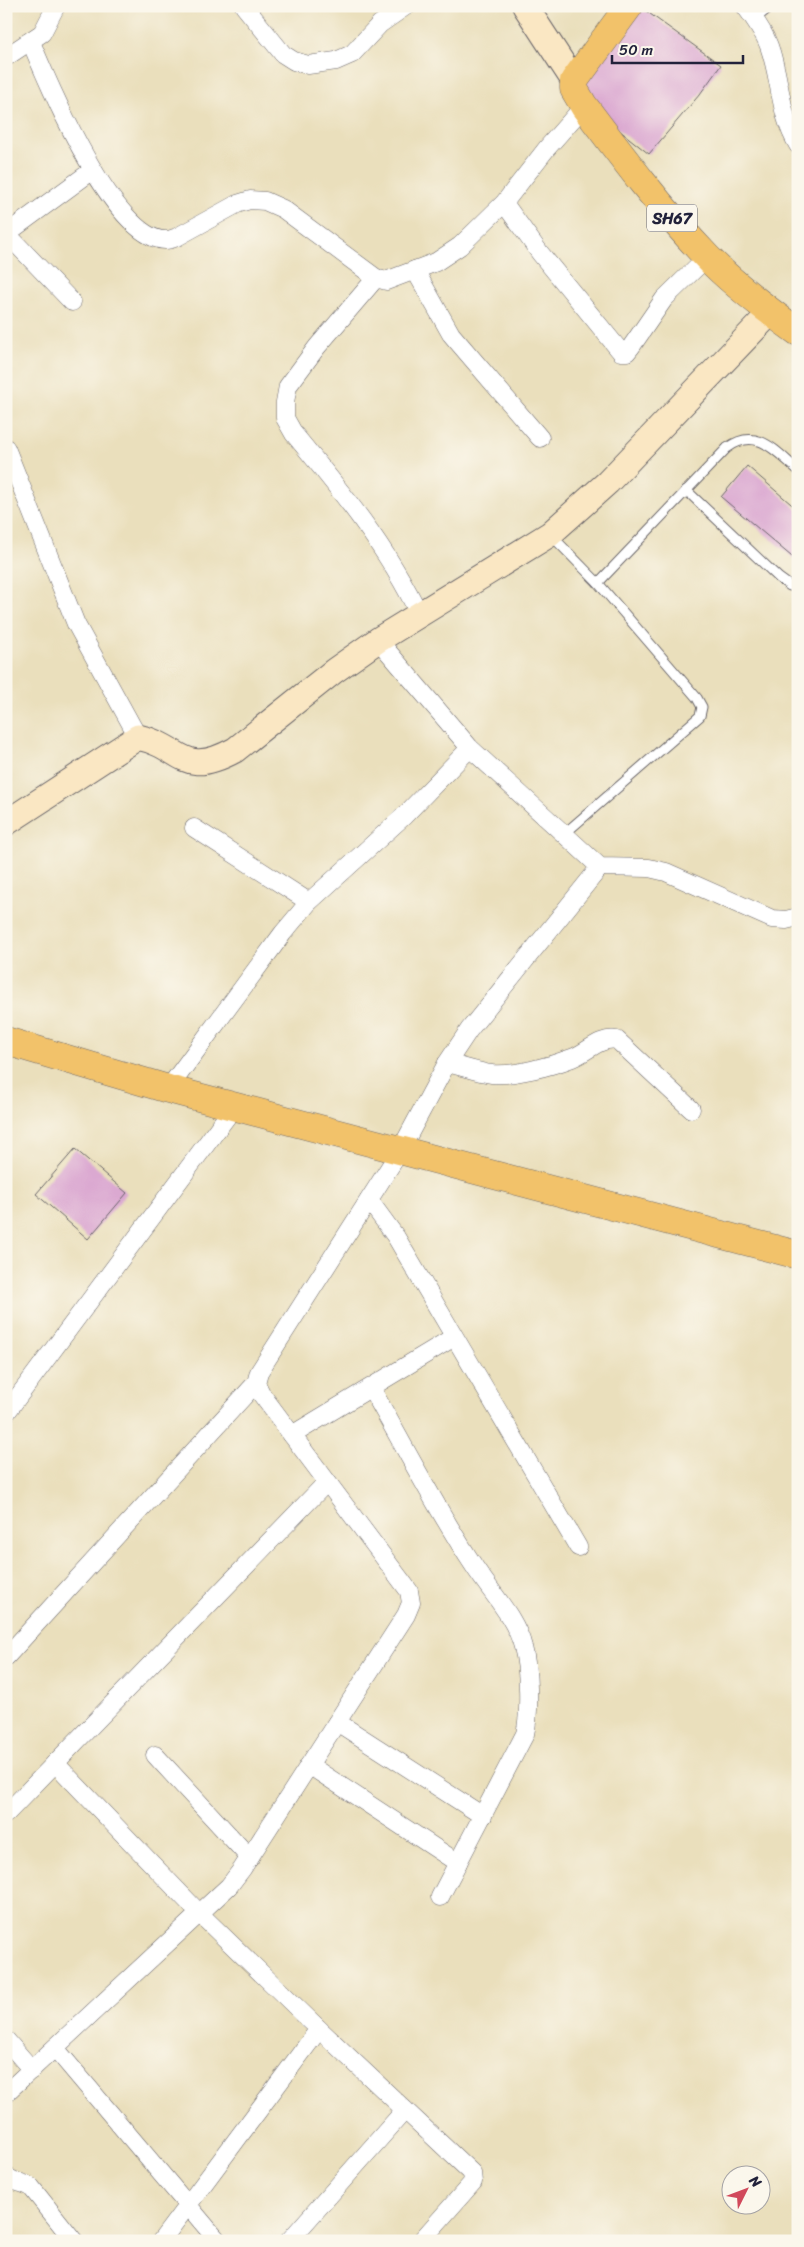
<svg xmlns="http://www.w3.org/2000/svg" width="804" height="2247" viewBox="0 0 804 2247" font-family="Sriracha,sans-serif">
	<rect width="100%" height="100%" fill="#fbf7ec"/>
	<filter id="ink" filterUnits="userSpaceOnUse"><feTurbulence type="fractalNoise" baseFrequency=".02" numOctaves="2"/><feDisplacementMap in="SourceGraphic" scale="10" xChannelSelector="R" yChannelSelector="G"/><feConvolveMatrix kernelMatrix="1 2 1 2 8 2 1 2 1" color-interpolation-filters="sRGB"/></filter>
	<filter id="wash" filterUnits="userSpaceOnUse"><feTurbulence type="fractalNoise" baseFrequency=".0096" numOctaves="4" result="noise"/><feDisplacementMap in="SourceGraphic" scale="20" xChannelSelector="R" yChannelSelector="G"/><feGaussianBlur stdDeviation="1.12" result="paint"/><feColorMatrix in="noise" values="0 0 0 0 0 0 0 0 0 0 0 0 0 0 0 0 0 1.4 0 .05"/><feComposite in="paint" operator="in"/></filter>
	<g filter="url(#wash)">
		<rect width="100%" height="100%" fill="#eadfbc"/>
		<g id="blocks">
			<!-- building -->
			<g fill="#dba9d1">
				<path d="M639,6L721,65L700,94L649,154L589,106L578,87Z"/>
				<path d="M747,466L798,510V562L721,497Z"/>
				<path d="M75,1149L127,1193L88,1239L36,1194Z"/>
			</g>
		</g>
	</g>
	<g filter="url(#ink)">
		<use href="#blocks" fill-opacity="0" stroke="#686468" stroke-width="1"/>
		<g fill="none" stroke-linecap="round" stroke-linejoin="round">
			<!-- service casing -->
			<g stroke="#686468" stroke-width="11">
				<g id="service">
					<path d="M755,19L771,6"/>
					<path d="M686,490L779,578L790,586L798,588"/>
					<path d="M550,534L598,583L697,698L702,707L700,716L563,835"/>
					<path d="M598,583L727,448C757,426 775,451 798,470"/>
				</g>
			</g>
			<!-- minor casing -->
			<g stroke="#686468" stroke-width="19">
				<g id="minor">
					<path d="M244,6L283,54L294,61L308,65L336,61L352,54L380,24L406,6"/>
					<path d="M745,6C754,18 764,32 769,46C781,79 779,114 798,145"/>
					<path d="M31,42C48,83 115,242 166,240C170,240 174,238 177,237L237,204L250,200L265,201L283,209L376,278L386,281L415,270L436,262L460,246L504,203L547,148L584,106"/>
					<path d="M6,57L42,33L56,6"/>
					<path d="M504,203L540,253L621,352H627L631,347L664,299L707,257"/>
					<path d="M6,233L72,302"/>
					<path d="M6,234L93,170"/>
					<path d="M415,270L451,334L540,438"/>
					<path d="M376,278L317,347L288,386L285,402V418L294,434C341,491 388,548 420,616"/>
					<path d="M6,448L76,624L138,737"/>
					<path d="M378,640L470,748L600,867L649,868L666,872L772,919L786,920L798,917"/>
					<path d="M194,828L309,902"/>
					<path d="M447,1063C461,1066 477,1072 492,1074C514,1076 551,1066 572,1058C588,1052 599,1037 617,1040L691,1109"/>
					<path d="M168,1089L283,933L309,902L404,816L470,748"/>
					<path d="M369,1200L396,1237L578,1547"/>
					<path d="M371,1388C405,1447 436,1509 474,1566C490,1591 516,1618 523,1647C529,1669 530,1713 525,1734L440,1897"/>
					<path d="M6,1413L234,1107"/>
					<path d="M292,1435L454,1337"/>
					<path d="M6,1657L256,1383"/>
					<path d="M337,1722L483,1816"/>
					<path d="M155,1755L250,1858"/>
					<path d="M55,1763L200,1914L319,2029L472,2173L473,2182L421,2241"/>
					<path d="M309,1765L458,1863"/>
					<path d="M6,1814L327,1482"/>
					<path d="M6,2040L32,2070"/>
					<path d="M55,2048L218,2241"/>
					<path d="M6,2093L229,1886L242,1869L406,1615L411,1603L409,1591L262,1395L256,1383L259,1372L400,1151L447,1063L469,1030L600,867"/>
					<path d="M6,2176C14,2183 23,2182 31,2187L74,2241"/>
					<path d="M161,2241L319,2029"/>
					<path d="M289,2241L405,2110"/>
				</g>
			</g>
			<!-- secondary casing -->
			<g stroke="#686468" stroke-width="27">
				<g id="secondary">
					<path d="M525,6L574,81"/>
					<path d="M6,823L138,737C184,747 181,779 235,750L334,671L378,640L550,534L608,482L771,312"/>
				</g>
			</g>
			<!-- primary casing -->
			<g stroke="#686468" stroke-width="29">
				<g id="primary">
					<path d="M629,6L574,81V89L584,106C623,158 662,210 707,257C734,285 766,309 798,332"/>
					<path d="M6,1041L168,1089L798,1255"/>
				</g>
			</g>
			<!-- service -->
			<use href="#service" stroke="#fff" stroke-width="9"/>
			<!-- minor -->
			<use href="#minor" stroke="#fff" stroke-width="18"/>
			<!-- secondary -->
			<use href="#secondary" stroke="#fae7c3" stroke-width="25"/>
			<!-- primary -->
			<use href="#primary" stroke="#f2c26a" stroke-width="28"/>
		</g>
	</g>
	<g text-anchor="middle" stroke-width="4.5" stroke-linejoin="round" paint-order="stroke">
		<!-- shield labels -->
		<rect fill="#fbf7ec" stroke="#636270" stroke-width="1" x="647" y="204.5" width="50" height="27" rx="4"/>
		<g font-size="16" font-weight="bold" fill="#22223b">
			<text x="672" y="224">SH67</text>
		</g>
	</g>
	<!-- margin -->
	<rect width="804" height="2247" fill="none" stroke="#fbf7ec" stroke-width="25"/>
	<!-- north arrow -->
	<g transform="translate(746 2190) rotate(48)"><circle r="24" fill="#fbf7ec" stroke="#a4a2a5"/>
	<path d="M0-4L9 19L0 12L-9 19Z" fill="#d1495b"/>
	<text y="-8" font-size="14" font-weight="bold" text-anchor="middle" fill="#22223b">N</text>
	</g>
	<!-- scale -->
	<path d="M612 55v8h131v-8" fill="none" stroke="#22223b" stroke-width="2.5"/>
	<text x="619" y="55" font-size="15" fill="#22223b" stroke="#fbf7ec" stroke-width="4" paint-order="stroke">50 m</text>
</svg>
